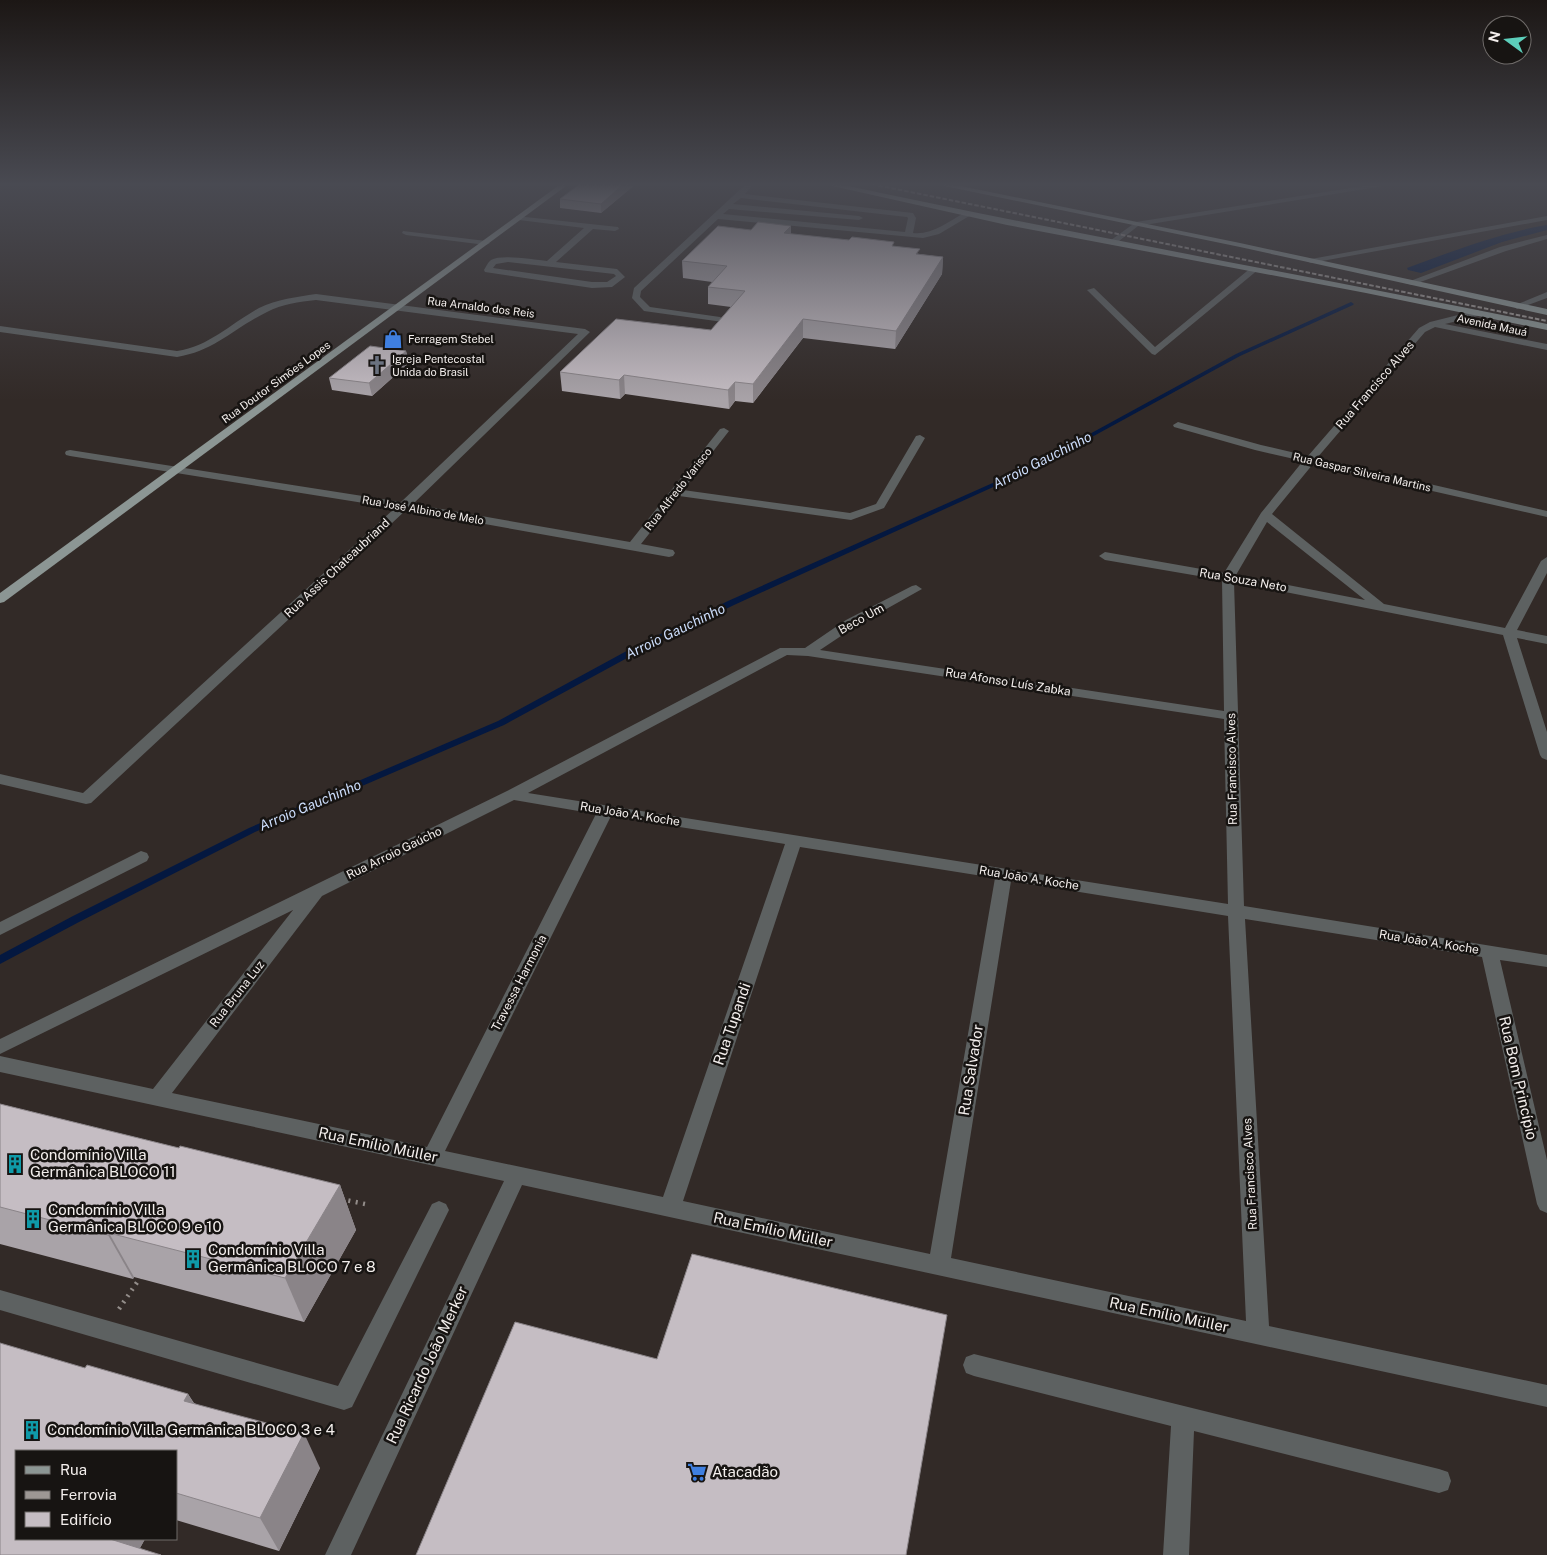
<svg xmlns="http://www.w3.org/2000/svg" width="1547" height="1555" viewBox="0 0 1547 1555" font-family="'Public Sans',sans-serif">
	<rect width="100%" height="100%" fill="#322a27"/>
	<!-- water -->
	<path fill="#041840" d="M1547,225V230L1502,242L1421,273L1408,270L1407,268C1453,251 1499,233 1547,225Z"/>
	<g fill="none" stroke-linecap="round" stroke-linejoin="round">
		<!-- stream -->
		<path fill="#041840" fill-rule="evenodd" d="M1351,302L1354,304L1353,305L1240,356L1037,467L734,605L640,651L504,725L255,832L79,922L0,964V955L73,916L249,828L498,721L634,647L728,601L1033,465L1236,354Z"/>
		<!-- path -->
		<g stroke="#938d8a" stroke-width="4.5" stroke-dasharray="2 5.5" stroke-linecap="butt">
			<path d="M341,1199L365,1204"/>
			<path d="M119,1309L142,1275"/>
		</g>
		<!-- minor -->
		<g fill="#5d6161" fill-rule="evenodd">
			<path d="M747,183H755L745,194L913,213L916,218L913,233C932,235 948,222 964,213L971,215L939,234L923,238L718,219L641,291L640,297L650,307L720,317L725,320L723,322L644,311L632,298L634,288ZM741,198L907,217L908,218L905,232L723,214L729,209L859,220L863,218L859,216L733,204Z"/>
			<path d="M1382,183H1402L1138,226L1114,245L1107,243L1136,222Z"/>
			<path d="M516,216L618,227L619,229L615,231L593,229L556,262L617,269L625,277L612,287L592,288L485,272L484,270C486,267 488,262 491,260C502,254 534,260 547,261L584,228L519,220H516ZM508,262L614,274L616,276L607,282H592L493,268L496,264Z"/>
			<path d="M1547,216V220L1311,263L1307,261L1311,259Z"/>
			<path d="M403,231L486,241L490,243L486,245L406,235L402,233Z"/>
			<path d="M1547,235V239L1506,251L1412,285L1405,283L1500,247Z"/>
			<path d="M1252,267L1259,269L1155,355L1152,354L1087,290L1094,288L1155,347Z"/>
			<path d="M1547,292V298L1517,309L1513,306Z"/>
			<path d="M316,294L585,329L590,332L413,504L630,542L720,429L724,428L729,431L683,490L850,513L876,504L916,436L920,435L925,438L884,508L851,520L679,496L641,544L673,550L675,553L673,556L669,557L406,510L91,803L86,804L0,784V774L83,793L395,508L70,456L66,455L65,453L66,451L70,450L401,502L578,334L316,300C299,302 282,304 267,312C234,328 215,351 177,357L0,332V326L177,351C210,346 231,323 259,308C277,299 297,297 316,294Z"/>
			<path d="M1478,310L1482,313L1481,315L1445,324L1547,344V350L1435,327L1425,332L1317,458L1547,511V517L1313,464L1272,514L1384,604L1505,628L1541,561L1547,557V573L1517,630L1547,636V644L1517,638L1547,732V760L1542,758L1540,755L1503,635L1234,582L1244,906L1547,955V967L1500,960L1547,1160V1213L1540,1210L1537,1204L1482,957L1245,919L1269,1326L1547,1385V1407L522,1185L351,1555H325L504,1181L0,1072V1056L153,1089L293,910L0,1054V1039L507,791L780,648H805L846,620L912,586L916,585L922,589L856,626L820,650L1224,711L1222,580L1105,560L1099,556L1105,552L1224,573L1261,513L1303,461L1255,450L1174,427L1173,425L1178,422L1261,445L1308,456L1419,328L1430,322ZM1267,522L1365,600L1236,575ZM787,655L808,656L1224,719L1228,904L528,793ZM514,800L596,814L427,1147L172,1093L322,896ZM611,816L785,844L663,1197L445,1151ZM800,847L995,878L930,1254L683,1201ZM1011,881L1228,916L1246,1321L951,1258Z"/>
			<path d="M141,851L147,853L149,857L147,861L0,935V922Z"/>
			<path d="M439,1201L446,1204L449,1210L352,1407L344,1410L0,1310V1290L338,1386L432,1204Z"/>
			<path d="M974,1354L1439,1469L1448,1472L1451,1481L1448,1490L1439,1493L1194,1431L1189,1555H1163L1171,1426L974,1376L966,1373L963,1365L966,1357Z"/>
		</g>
		<!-- major -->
		<g fill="#8c9694" fill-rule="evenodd">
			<path d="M562,183H570L4,602L0,603V593Z"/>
			<path d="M819,183H834C1071,234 1310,276 1547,324V330L1366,293L1007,225Z"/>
			<path d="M930,183H946L1240,243L1547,309V315L1240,247Z"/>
		</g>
		<!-- rail -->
		<path stroke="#9d9794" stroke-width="2" stroke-dasharray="4.5 2" stroke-linecap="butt" d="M866,183L1547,321"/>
	</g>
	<!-- wall -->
	<g fill="#a9a3a8">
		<path d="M637,183L601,213L560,208V199Z"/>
		<path d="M791,234L894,246L919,254L943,257L942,274L895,349L803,338L753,403L735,401L729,409L625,394L620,399L562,391L560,372L711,330L731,307L708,304V287L712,282L683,278L682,261Z"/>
		<path d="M406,351L409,363L372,396L332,390L329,378Z"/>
		<path d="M0,1104L179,1148L340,1185L356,1230L304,1322L134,1277L133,1279L0,1244Z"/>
		<path d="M85,1368L188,1394L194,1403L320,1468L279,1551L176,1520V1451L16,1539H145L140,1548L0,1555Z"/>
	</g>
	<!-- shaded-wall -->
	<g fill="#8a8488">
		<path d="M625,183H637L601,213V204Z"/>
		<path d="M791,226V242L784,233Z"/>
		<path d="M943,257L942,274L895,349L896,331Z"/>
		<path d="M803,319V338L753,403V384Z"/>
		<path d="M406,351L409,363L372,396L369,383Z"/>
		<path d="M624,375L625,394L620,399L619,380Z"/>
		<path d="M735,382V401L729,409L728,390Z"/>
		<path d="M340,1185L356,1230L304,1322L285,1278Z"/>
		<path d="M109,1233L134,1277L133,1279L108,1235Z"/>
		<path d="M188,1394L209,1429L184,1401Z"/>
		<path d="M304,1433L320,1468L279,1551L260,1518Z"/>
		<path d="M104,1539H145L136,1555Z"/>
	</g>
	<!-- building -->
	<g fill="#c5bdc3" stroke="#8a8488">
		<path d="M581,183H625L601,204L560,199Z"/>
		<path d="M758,222L791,226L784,233L849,240L852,237L894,242L892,246L920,249L916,254L943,257L896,331L803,319L753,384L735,382L728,390L624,375L619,380L560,372L616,319L711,330L745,291L708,287L727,266L682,261L718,226L751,230Z"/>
		<path d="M370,346L406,351L369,383L329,378Z"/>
		<path d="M0,1104L179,1148L180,1146L340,1185L285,1278L109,1233L108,1235L0,1207Z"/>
		<path d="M692,1254L947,1315L906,1555H416L515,1322L657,1359Z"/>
		<path d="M0,1343L85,1368L87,1365L188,1394L184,1401L304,1433L260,1518L176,1493V1451H16V1539H110L161,1555H0Z"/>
	</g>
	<!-- sky -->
	<linearGradient id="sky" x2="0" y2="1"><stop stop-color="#1c1715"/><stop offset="0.46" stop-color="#494a52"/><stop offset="1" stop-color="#494a52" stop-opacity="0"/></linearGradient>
	<rect width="1547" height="401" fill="url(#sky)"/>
	<!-- icons -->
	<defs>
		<g id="shop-bare" transform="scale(1.5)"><path d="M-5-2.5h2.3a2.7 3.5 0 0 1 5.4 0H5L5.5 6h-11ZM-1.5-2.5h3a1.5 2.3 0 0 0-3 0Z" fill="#3f7fe0" stroke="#171412" stroke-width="2.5" paint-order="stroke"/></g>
		<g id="church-bare" transform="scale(1.5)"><path d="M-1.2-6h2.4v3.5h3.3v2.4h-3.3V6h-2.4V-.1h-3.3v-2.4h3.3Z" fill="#6b7280" stroke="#171412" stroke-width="2.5" paint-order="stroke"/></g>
		<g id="building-bare" transform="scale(1.5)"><path d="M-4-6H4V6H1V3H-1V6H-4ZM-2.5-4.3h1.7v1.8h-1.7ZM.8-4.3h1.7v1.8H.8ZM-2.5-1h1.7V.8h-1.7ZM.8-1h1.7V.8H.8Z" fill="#0f9aa8" stroke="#171412" stroke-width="2.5" paint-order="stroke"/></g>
		<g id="supermarket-bare" transform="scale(1.5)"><path d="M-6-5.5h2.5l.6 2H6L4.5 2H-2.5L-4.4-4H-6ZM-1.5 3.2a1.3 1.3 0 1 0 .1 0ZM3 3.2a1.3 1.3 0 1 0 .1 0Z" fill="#3f7fe0" stroke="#171412" stroke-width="2.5" paint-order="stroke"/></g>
	</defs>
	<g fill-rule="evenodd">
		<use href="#shop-bare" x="393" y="339"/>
		<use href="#church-bare" x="377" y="365"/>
		<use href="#building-bare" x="15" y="1164"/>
		<use href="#building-bare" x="33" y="1219"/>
		<use href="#building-bare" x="193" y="1259"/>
		<use href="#building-bare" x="32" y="1430"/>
		<use href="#supermarket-bare" x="697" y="1472"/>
	</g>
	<g text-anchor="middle" stroke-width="5" stroke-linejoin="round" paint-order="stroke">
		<!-- far-street labels -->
		<g font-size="11" fill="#f3eeec" stroke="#171412">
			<text transform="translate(481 307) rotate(7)" y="4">Rua Arnaldo dos Reis</text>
			<text transform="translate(1492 325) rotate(12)" y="4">Avenida Mauá</text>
			<text transform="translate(276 382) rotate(-36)" y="4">Rua Doutor Simões Lopes</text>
			<text transform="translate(1362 472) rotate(13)" y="4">Rua Gaspar Silveira Martins</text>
			<text transform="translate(678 489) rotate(-52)" y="4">Rua Alfredo Varisco</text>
			<text transform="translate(423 510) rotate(10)" y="4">Rua José Albino de Melo</text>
		</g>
		<!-- far-poi labels -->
		<g font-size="11" fill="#f3eeec" stroke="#171412" text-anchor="start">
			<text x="408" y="343">Ferragem Stebel</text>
			<text x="392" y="363">Igreja Pentecostal<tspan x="392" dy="13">Unida do Brasil</tspan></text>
		</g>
		<!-- street labels -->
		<g font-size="12" fill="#f3eeec" stroke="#171412">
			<text transform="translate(1375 385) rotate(-49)" y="4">Rua Francisco Alves</text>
			<text transform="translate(337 568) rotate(-43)" y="4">Rua Assis Chateaubriand</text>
			<text transform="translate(1243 580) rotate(10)" y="4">Rua Souza Neto</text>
			<text transform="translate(861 619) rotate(-29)" y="4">Beco Um</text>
			<text transform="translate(1008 682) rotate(9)" y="4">Rua Afonso Luís Zabka</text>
			<text transform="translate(1232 769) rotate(-91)" y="4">Rua Francisco Alves</text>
			<text transform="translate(630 814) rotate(9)" y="4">Rua João A. Koche</text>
			<text transform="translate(394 853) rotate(-26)" y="4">Rua Arroio Gaúcho</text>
			<text transform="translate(1029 878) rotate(9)" y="4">Rua João A. Koche</text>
			<text transform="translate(1429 942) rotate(9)" y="4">Rua João A. Koche</text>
			<text transform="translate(519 983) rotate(-63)" y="4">Travessa Harmonia</text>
			<text transform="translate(237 994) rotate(-52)" y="4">Rua Bruna Luz</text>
			<text transform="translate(1250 1174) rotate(-93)" y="4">Rua Francisco Alves</text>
		</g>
		<!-- water labels -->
		<g font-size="14" font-style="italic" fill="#cddefc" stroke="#171412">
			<text transform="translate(1042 460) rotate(-27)" y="5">Arroio Gauchinho</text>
			<text transform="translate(675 631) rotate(-26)" y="5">Arroio Gauchinho</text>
			<text transform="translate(310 805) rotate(-23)" y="5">Arroio Gauchinho</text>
		</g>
		<!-- near-street labels -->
		<g font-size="15" fill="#f3eeec" stroke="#171412">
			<text transform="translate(732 1024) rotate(-71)" y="5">Rua Tupandi</text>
			<text transform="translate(971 1070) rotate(-81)" y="5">Rua Salvador</text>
			<text transform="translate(1518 1078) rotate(77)" y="5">Rua Bom Princípio</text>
			<text transform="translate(378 1145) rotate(12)" y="5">Rua Emílio Müller</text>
			<text transform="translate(773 1230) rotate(12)" y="5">Rua Emílio Müller</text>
			<text transform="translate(1169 1315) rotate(12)" y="5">Rua Emílio Müller</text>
			<text transform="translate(427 1365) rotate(-65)" y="5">Rua Ricardo João Merker</text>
		</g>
		<!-- near-poi labels -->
		<g font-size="15" fill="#f3eeec" stroke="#171412" text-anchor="start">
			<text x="30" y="1160">Condomínio Villa<tspan x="30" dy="17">Germânica BLOCO 11</tspan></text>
			<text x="48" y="1215">Condomínio Villa<tspan x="48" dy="17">Germânica BLOCO 9 e 10</tspan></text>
			<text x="208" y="1255">Condomínio Villa<tspan x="208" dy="17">Germânica BLOCO 7 e 8</tspan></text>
			<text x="47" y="1435">Condomínio Villa Germânica BLOCO 3 e 4</text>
			<text x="712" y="1477">Atacadão</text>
		</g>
	</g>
	<!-- legend -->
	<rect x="15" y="1450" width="162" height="90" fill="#171412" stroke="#6f6b69"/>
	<rect x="25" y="1466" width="25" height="8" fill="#8c9694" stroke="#6f6b69"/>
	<text x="60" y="1475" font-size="15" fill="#f3eeec">Rua</text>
	<rect x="25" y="1491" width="25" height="8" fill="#9d9794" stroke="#6f6b69"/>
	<text x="60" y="1500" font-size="15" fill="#f3eeec">Ferrovia</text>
	<rect x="25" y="1512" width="25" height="15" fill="#c5bdc3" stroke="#6f6b69"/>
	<text x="60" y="1525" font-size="15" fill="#f3eeec">Edifício</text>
	<!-- north arrow -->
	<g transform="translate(1507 40) rotate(285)"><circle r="24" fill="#171412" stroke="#6f6b69"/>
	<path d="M0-4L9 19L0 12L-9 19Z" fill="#5cceba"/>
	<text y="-8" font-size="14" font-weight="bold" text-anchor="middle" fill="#f3eeec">N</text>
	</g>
</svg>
